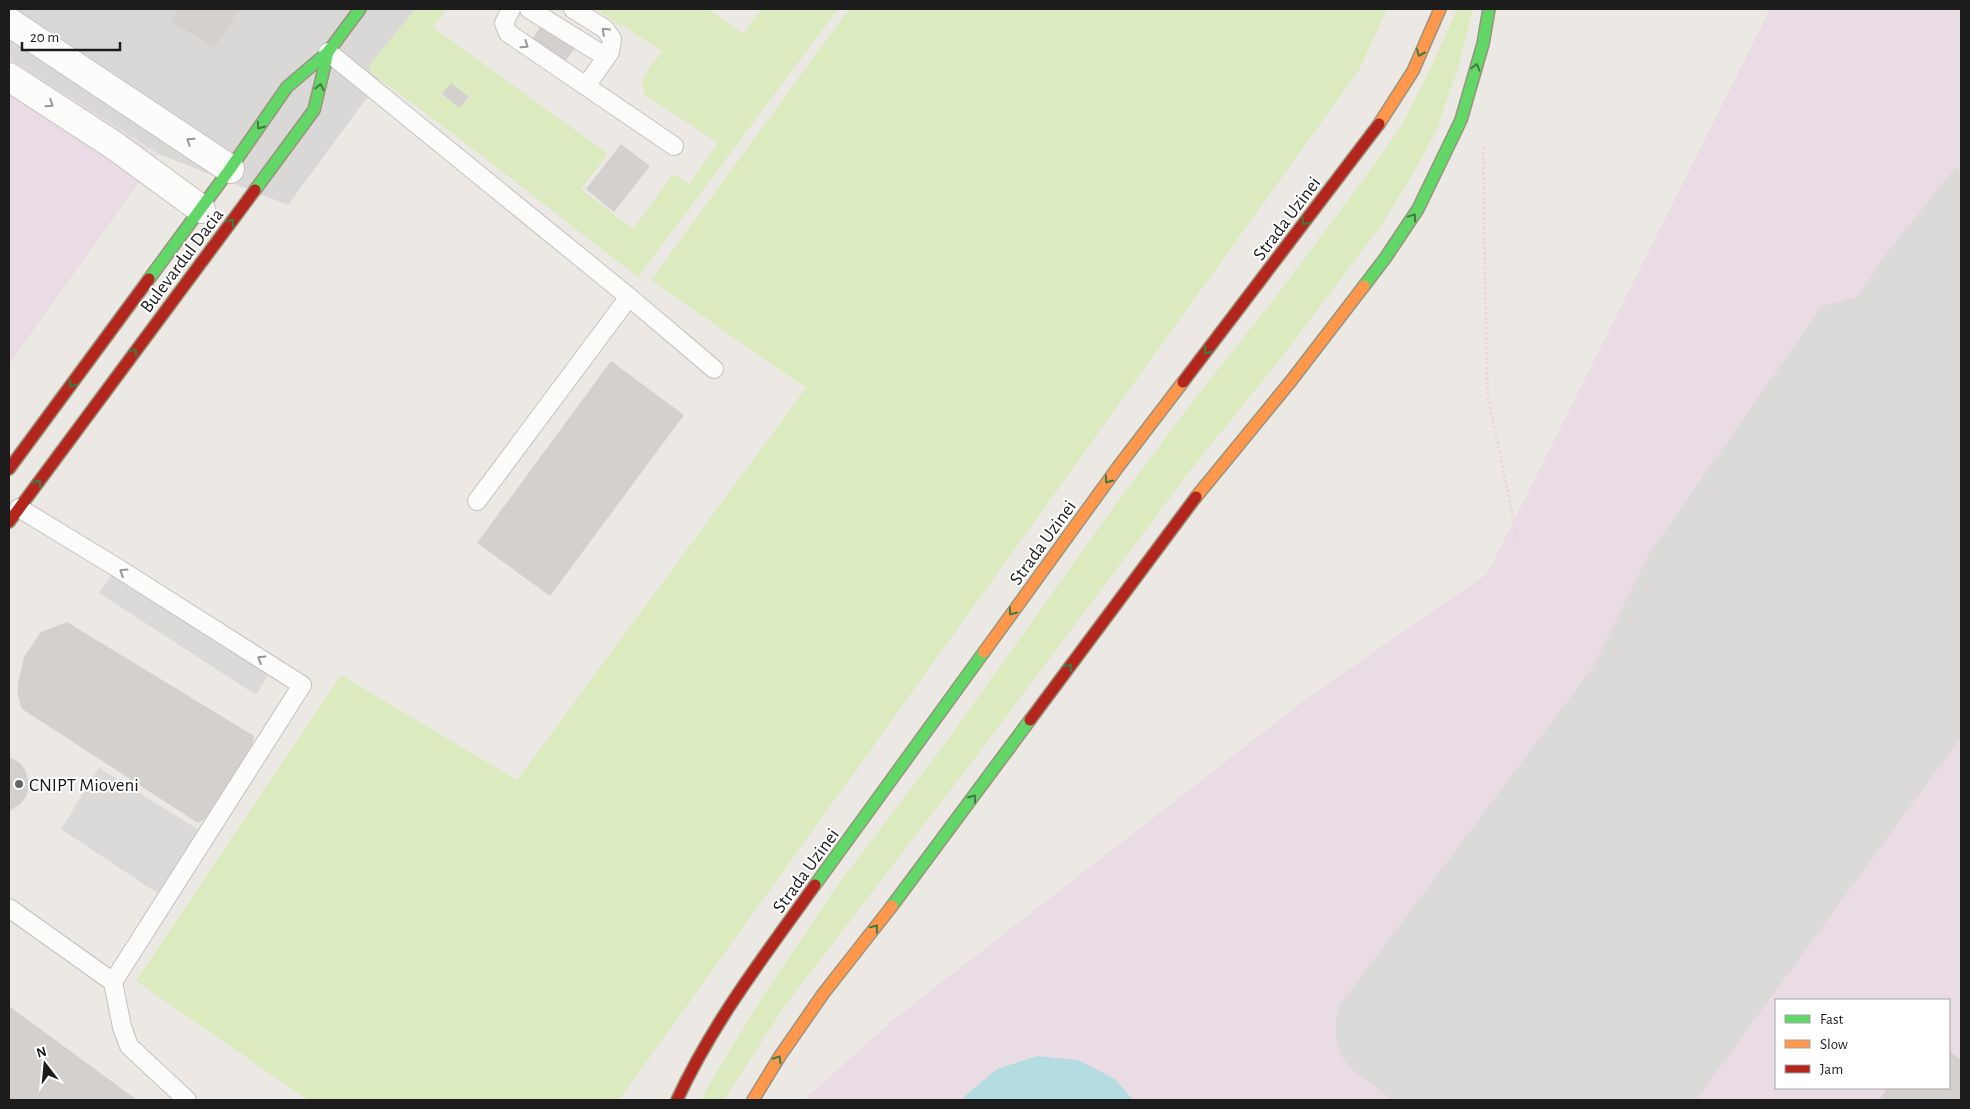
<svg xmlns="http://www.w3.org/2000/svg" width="1970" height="1109" viewBox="0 0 1970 1109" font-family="'Alegreya Sans',sans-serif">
	<rect width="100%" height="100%" fill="#ece8e4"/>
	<!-- residential -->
	<path fill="#dad8d6" d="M9,9H432L288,205L159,154L9,59Z"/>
	<!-- industrial -->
	<g fill="#eadce5" fill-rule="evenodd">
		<path d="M1770,9H1961V1100H804L893,1020L1310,696L1487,574ZM1776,1000H1949V1088H1776Z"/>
		<path d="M9,59L159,154L9,364Z"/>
	</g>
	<!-- grass -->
	<g fill="#dcebbf" fill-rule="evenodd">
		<path d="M415,9H447L433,27L608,154L581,189L633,229L673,174L689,184L718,143L645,95C636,78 653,64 663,51L595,9H708L743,33L762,9H838L638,277L455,135L371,73L369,66ZM451,83L469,97L459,108L442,95Z"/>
		<path d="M849,9H1387L1359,70L619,1100H308L136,981L341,675L517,780L806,388L651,280Z"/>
		<path d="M1457,9H1473L1458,69L1436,131L1411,177L1383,223L1278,362L1193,467L972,762L784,1007L724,1100H702L707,1088L763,996L840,882L947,741L1116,504L1193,401L1275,298L1347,202L1400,128L1434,61Z"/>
	</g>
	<!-- parking -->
	<g fill="#dcdad8">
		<path d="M1955,168L1961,173V737L1696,1100H1393L1356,1073L1343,1059L1336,1038V1020L1340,1005L1593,667L1649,554L1822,306L1858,297L1886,254Z"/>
		<path d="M116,567L273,667L256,695L99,593Z"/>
		<path d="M99,768L207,835L166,899L61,829Z"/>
	</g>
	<!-- water -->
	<path fill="#b5dce1" d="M1037,1056L1078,1060L1115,1079L1133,1100H963L965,1096L997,1069Z"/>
	<!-- building -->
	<g fill="#d4d0cd">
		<path d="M179,9H239L214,48L171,21Z"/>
		<path d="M551,11L585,33L556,75L523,53Z"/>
		<path d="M451,83L469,97L459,108L442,94Z"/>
		<path d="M621,144L650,166L614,212L586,189Z"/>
		<path d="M611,361L684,415L550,596L477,543Z"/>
		<path d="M67,622L254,736L252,748L208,817L198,823L22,709L18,696V684L24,657L41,632Z"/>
		<path d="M9,757L20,763L25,770L28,779L29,788L26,797L20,804L9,811Z"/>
		<path d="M9,1006L137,1100H9Z"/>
		<path d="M1949,1051L1961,1060V1100H1879L1888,1088H1949Z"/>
	</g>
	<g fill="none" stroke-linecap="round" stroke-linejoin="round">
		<!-- lane casing -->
		<g stroke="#c4c2c0" stroke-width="20">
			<g id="lane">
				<path d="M511,9L504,23L508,33L674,146"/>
				<path d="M529,9L606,57"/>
				<path d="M573,9L605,29L612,39L610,52L586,86"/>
				<path d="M328,52L629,297L714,369"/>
				<path d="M477,501L629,297"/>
				<path d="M19,508L116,567L302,685L113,982"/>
				<path d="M9,908L113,982L122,1027L129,1046L187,1100"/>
			</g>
		</g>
		<!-- street casing -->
		<g stroke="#c4c2c0" stroke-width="30">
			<g id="street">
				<path d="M9,22L230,169"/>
				<path d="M9,77L115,146L201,209"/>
			</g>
		</g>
		<!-- fast casing -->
		<g stroke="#96947c" stroke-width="14">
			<g id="fast">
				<path d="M255,190L314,110L328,52L360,9"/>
				<path d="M149,279L230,169L287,87L328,52"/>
				<path d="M1364,286L1386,257L1418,209L1461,120L1483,44L1489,9"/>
				<path d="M815,885L984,652"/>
				<path d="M892,906L1030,720"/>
			</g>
		</g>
		<!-- slow casing -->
		<g stroke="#96947c" stroke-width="14">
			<g id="slow">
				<path d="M1379,124L1413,71L1440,9"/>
				<path d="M1196,497L1291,381L1364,286"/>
				<path d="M984,652L1118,467L1183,382"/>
				<path d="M753,1100L780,1056L823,994L892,906"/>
			</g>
		</g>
		<!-- jam casing -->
		<g stroke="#96947c" stroke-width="14">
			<g id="jam">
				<path d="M1183,382L1379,124"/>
				<path d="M9,469L149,279"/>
				<path d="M9,522L255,190"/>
				<path d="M1030,720L1196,497"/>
				<path d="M677,1100C713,1022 765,955 815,885"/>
			</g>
		</g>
		<!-- path -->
		<path stroke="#ebd8d6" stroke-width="3" stroke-dasharray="2.5 2.5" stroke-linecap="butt" d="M1483,147L1487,393L1519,544"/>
		<!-- lane -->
		<use href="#lane" stroke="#fcfcfb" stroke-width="18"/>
		<!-- street -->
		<use href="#street" stroke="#fcfcfb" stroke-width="28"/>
		<!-- fast -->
		<use href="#fast" stroke="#63d668" stroke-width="11"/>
		<!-- slow -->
		<use href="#slow" stroke="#ff974d" stroke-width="11"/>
		<!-- jam -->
		<use href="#jam" stroke="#b3261e" stroke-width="11"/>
	</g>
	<!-- one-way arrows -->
	<defs><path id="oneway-chevron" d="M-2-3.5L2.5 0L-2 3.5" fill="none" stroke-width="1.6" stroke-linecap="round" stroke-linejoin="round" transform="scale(1.25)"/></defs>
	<g stroke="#979797">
		<use href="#oneway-chevron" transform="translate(605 31) rotate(-136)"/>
		<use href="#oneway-chevron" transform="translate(525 45) rotate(34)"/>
		<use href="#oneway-chevron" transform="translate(50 104) rotate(33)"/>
		<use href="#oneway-chevron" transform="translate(190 141) rotate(-146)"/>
		<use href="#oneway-chevron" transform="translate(123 572) rotate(-148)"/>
		<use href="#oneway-chevron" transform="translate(261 659) rotate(-148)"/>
	</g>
	<g stroke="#407942">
		<use href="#oneway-chevron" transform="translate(1420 53) rotate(114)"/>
		<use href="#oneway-chevron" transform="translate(1476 67) rotate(-74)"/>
		<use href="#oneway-chevron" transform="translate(320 87) rotate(-77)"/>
		<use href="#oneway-chevron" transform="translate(260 126) rotate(125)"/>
		<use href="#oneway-chevron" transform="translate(1413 217) rotate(-56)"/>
		<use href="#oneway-chevron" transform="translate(231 222) rotate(-53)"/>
		<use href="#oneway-chevron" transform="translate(1305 222) rotate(127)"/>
		<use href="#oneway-chevron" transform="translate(1207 351) rotate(128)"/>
		<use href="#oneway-chevron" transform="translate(134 352) rotate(-53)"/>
		<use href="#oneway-chevron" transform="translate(72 384) rotate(126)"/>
		<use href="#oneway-chevron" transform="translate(1108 480) rotate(126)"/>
		<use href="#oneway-chevron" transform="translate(38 483) rotate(-54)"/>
		<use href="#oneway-chevron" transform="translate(1012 612) rotate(126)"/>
		<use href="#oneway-chevron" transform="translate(1069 667) rotate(-54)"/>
		<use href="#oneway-chevron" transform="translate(973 798) rotate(-54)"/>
		<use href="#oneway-chevron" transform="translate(875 928) rotate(-51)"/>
		<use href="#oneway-chevron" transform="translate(778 1059) rotate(-58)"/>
	</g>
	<!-- markers -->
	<circle fill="#656362" stroke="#fff" stroke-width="2" cx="19" cy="784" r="5"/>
	<g text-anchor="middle" stroke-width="4" stroke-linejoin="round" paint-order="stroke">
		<!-- street labels -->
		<g font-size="19" fill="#1c1c1c" stroke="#fff">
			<text transform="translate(1286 218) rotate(-53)" y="7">Strada Uzinei</text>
			<text transform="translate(181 260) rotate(-53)" y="7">Bulevardul Dacia</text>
			<text transform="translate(1042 542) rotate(-54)" y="7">Strada Uzinei</text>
			<text transform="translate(805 870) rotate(-54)" y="7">Strada Uzinei</text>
		</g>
		<!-- poi labels -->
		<g font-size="19" fill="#1c1c1c" stroke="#fff" text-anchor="start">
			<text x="29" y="791">CNIPT Mioveni</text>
		</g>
	</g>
	<!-- border -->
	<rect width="1970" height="1109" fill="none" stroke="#1c1c1c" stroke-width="20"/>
	<!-- legend -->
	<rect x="1775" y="999" width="175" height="90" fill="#ffffff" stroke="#a4a4a4"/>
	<rect x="1785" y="1015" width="25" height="8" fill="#63d668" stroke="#a4a4a4"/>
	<text x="1820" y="1024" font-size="15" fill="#1c1c1c">Fast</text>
	<rect x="1785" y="1040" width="25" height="8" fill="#ff974d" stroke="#a4a4a4"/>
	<text x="1820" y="1049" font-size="15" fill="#1c1c1c">Slow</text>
	<rect x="1785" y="1065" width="25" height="8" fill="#b3261e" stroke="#a4a4a4"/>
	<text x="1820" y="1074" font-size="15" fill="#1c1c1c">Jam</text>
	<!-- north arrow -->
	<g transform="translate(45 1064) rotate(344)" stroke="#ffffff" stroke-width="4" paint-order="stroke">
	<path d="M0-4L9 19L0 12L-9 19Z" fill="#1c1c1c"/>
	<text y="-8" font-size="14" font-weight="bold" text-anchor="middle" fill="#1c1c1c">N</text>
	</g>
	<!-- scale -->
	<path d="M22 42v8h98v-8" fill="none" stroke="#1c1c1c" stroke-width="2.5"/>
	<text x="30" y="42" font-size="15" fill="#1c1c1c" stroke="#ffffff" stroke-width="4" paint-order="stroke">20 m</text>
</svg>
